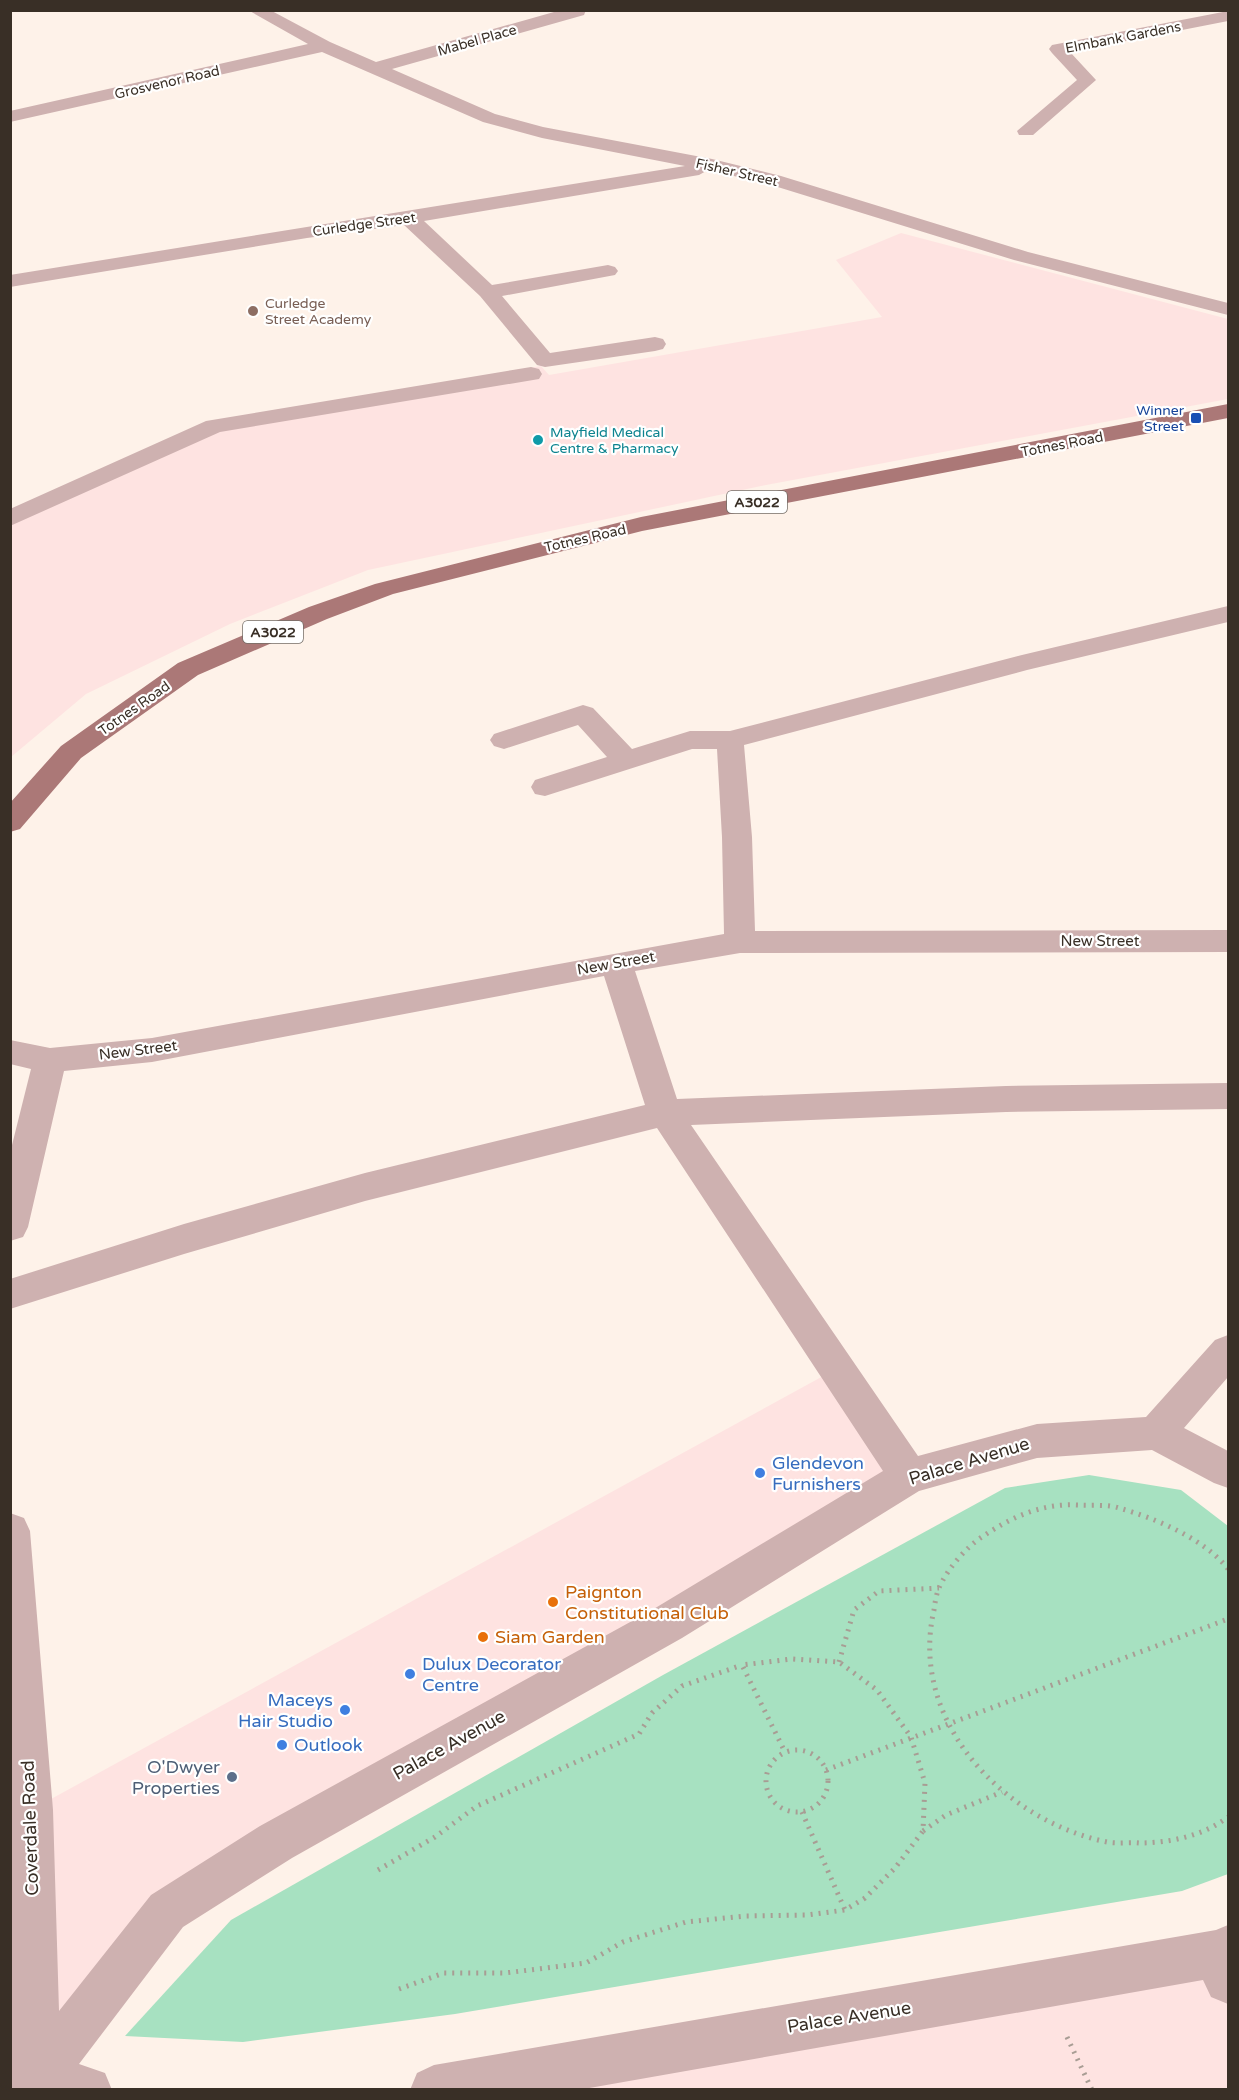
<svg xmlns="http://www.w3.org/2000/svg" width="1239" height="2100" viewBox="0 0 1239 2100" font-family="'Varela Round',sans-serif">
	<rect width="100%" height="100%" fill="#fef2e9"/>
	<!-- commercial -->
	<g fill="#fee3e1">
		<path d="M901,233L1228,319V399L761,486L368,570L230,624L86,694L11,757L10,513L204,423L541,366L549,375L882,317L836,260Z"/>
		<path d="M836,1369L909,1476L167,1911L35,2080L31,1810Z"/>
		<path d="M1228,1949V2089L434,2090L1216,1954Z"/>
	</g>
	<!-- green -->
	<path fill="#a7e1c1" d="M1089,1475L1181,1490L1228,1526V1874L1182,1891L455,2014L243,2042L125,2036L231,1920L663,1675L1005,1488Z"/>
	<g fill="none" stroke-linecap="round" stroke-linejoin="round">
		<!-- path -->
		<g stroke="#a89d94" stroke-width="5" stroke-dasharray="2 6" stroke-linecap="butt">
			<path d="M1228,1569C1205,1539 1155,1518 1119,1508C1107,1504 1091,1506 1078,1505C1042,1503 1011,1517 982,1537C966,1547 946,1571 939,1588C936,1595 935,1603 934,1610C908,1721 1004,1821 1107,1842C1117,1844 1129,1842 1139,1843C1169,1843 1203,1836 1228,1817"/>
			<path d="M839,1662L854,1610L879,1591L939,1588"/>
			<circle cx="797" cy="1781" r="31"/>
			<path d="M826,1770L1228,1619"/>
			<path d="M802,1812L845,1910"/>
			<path d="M923,1831L946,1815L1002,1792"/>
			<path d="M378,1870L435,1837L477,1806L639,1734L652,1713L682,1686L742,1665"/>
			<path d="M399,1989L444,1973H505L586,1963L623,1942L686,1922L745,1916L807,1915L845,1910L865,1898L895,1868L923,1831L925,1783L911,1737L877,1690L839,1662L792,1659L742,1665L784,1750"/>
			<path d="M1067,2037L1092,2090"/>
		</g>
		<!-- minor -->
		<g fill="#ceb1b0" fill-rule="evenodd">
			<path d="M248,10H270L330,42L376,62L561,10H586L584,15L392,69L495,114L543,127L712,159L781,176L1028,252L1228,303V315L1014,260L768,184L708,170L699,175L424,221L492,285L608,265L615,267L618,271L615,275L502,296L550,353L655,337L663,339L666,344L663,349L655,351L545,367L537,365L480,296L404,225L307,238L10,287V275L685,166L542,138L483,122L322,52L10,122V111L308,44Z"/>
			<path d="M1228,11V21L1070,52L1096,80L1033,135H1019L1017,131L1077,80L1052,53L1049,49L1052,45Z"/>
			<path d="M531,367L539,369L542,374L539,379L220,432L10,526V509L206,421Z"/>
			<path d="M1228,606V622L1027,670L744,745L752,837L755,931L1228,930V952L740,953L635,971L677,1099L1006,1086L1228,1083V1109L1006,1112L691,1125L918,1456L1037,1424L1146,1417L1215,1340L1228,1335V1377L1184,1428L1228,1451V1488L1214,1483L1152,1450L1037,1458L919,1491L682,1638L292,1858L183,1927L79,2064L105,2073L112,2090H12L10,1513L24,1518L30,1531L53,1810L59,2011L151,1895L260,1826L652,1610L883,1471L657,1128L365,1201L184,1254L10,1309V1279L184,1224L365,1173L645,1105L604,976L152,1062L64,1071L28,1227L23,1237L10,1241V1153L31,1069L10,1064V1040L50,1048L152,1038L724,934L722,837L717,749H692L545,796L535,794L531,787L535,780L607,757L578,725L504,749L494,746L490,740L494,734L583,705L593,708L632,749L690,731H730L1022,655Z"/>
			<path d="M1228,1925V2004L1211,1997L1203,1980L578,2090H410L417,2073L434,2065L1216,1930Z"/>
		</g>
		<!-- major -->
		<path fill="#ab7877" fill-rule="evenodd" d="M1228,404V418L642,531L393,594L327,619L198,675L81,758L20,829L10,832V803L61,746L178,663L309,607L375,584L641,517Z"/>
	</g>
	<!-- markers -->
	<circle fill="#8d6e63" stroke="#fff" stroke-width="2" cx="253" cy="311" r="6"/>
	<rect fill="#1a4fb4" stroke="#fff" stroke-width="2" x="1190" y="412" width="12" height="12" rx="3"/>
	<circle fill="#0f9aa8" stroke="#fff" stroke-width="2" cx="538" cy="440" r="6"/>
	<g fill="#3f7fe0" stroke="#fff" stroke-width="2">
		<circle cx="760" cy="1473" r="6"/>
		<circle cx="410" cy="1674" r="6"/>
		<circle cx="345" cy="1710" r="6"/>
		<circle cx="282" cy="1745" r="6"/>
	</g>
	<g fill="#e8710a" stroke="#fff" stroke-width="2">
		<circle cx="553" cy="1602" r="6"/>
		<circle cx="483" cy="1637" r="6"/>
	</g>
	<circle fill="#5c6f8a" stroke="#fff" stroke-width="2" cx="232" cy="1777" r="6"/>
	<g text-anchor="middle" stroke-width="4.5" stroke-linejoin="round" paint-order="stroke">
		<!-- far-street labels -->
		<g font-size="14" fill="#392f26" stroke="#fff">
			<text transform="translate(1123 37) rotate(-11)" y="5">Elmbank Gardens</text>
			<text transform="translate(477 40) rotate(-16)" y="5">Mabel Place</text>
			<text transform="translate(167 82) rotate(-13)" y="5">Grosvenor Road</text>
			<text transform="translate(737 172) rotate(13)" y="5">Fisher Street</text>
			<text transform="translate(364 224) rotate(-8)" y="5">Curledge Street</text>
			<text transform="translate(1062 444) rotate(-11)" y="5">Totnes Road</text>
			<text transform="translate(585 538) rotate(-13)" y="5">Totnes Road</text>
			<text transform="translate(134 708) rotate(-35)" y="5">Totnes Road</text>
		</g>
		<!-- far-education labels -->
		<g font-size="14" fill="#785e54" stroke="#fff" text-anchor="start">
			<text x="265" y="308">Curledge<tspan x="265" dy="16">Street Academy</tspan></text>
		</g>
		<!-- far-transit labels -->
		<g font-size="14" fill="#164399" stroke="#fff" text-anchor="end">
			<text x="1184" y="415">Winner<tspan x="1184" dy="16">Street</tspan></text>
		</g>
		<!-- far-culture labels -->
		<g font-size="14" fill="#0d838f" stroke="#fff" text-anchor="start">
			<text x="550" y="437">Mayfield Medical<tspan x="550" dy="16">Centre &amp; Pharmacy</tspan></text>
		</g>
		<!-- shield labels -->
		<g fill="#fff" stroke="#746d67" stroke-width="1.5">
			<rect x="727" y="491" width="60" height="22" rx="4.5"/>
			<rect x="243" y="621" width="60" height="22" rx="4.5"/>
		</g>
		<g font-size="14" font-weight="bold" fill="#392f26">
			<text x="757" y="507">A3022</text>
			<text x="273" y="637">A3022</text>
		</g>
		<!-- street labels -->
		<g font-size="15" fill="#392f26" stroke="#fff">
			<text x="1100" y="946">New Street</text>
			<text transform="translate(616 963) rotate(-10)" y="5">New Street</text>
			<text transform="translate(138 1050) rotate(-7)" y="5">New Street</text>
		</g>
		<!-- near-street labels -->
		<g font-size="18" fill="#392f26" stroke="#fff">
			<text transform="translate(969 1461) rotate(-17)" y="6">Palace Avenue</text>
			<text transform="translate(449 1745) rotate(-29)" y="6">Palace Avenue</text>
			<text transform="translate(30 1828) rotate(-92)" y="6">Coverdale Road</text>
			<text transform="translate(849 2017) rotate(-9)" y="6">Palace Avenue</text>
		</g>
		<!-- near-shop labels -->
		<g font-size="18" fill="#366cbe" stroke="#fff" text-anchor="start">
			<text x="772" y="1469">Glendevon<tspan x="772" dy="21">Furnishers</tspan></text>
			<text x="422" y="1670">Dulux Decorator<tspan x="422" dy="21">Centre</tspan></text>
			<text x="333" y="1706" text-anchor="end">Maceys<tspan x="333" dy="21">Hair Studio</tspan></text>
			<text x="294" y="1751">Outlook</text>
		</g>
		<!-- near-food labels -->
		<g font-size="18" fill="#c56008" stroke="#fff" text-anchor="start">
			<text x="565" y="1598">Paignton<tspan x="565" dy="21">Constitutional Club</tspan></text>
			<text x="495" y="1643">Siam Garden</text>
		</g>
		<!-- near-service labels -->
		<g font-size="18" fill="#4e5e75" stroke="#fff" text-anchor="end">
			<text x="220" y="1773">O'Dwyer<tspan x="220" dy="21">Properties</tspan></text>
		</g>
	</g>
	<!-- border -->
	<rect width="1239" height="2100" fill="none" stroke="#392f26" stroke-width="24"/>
</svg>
